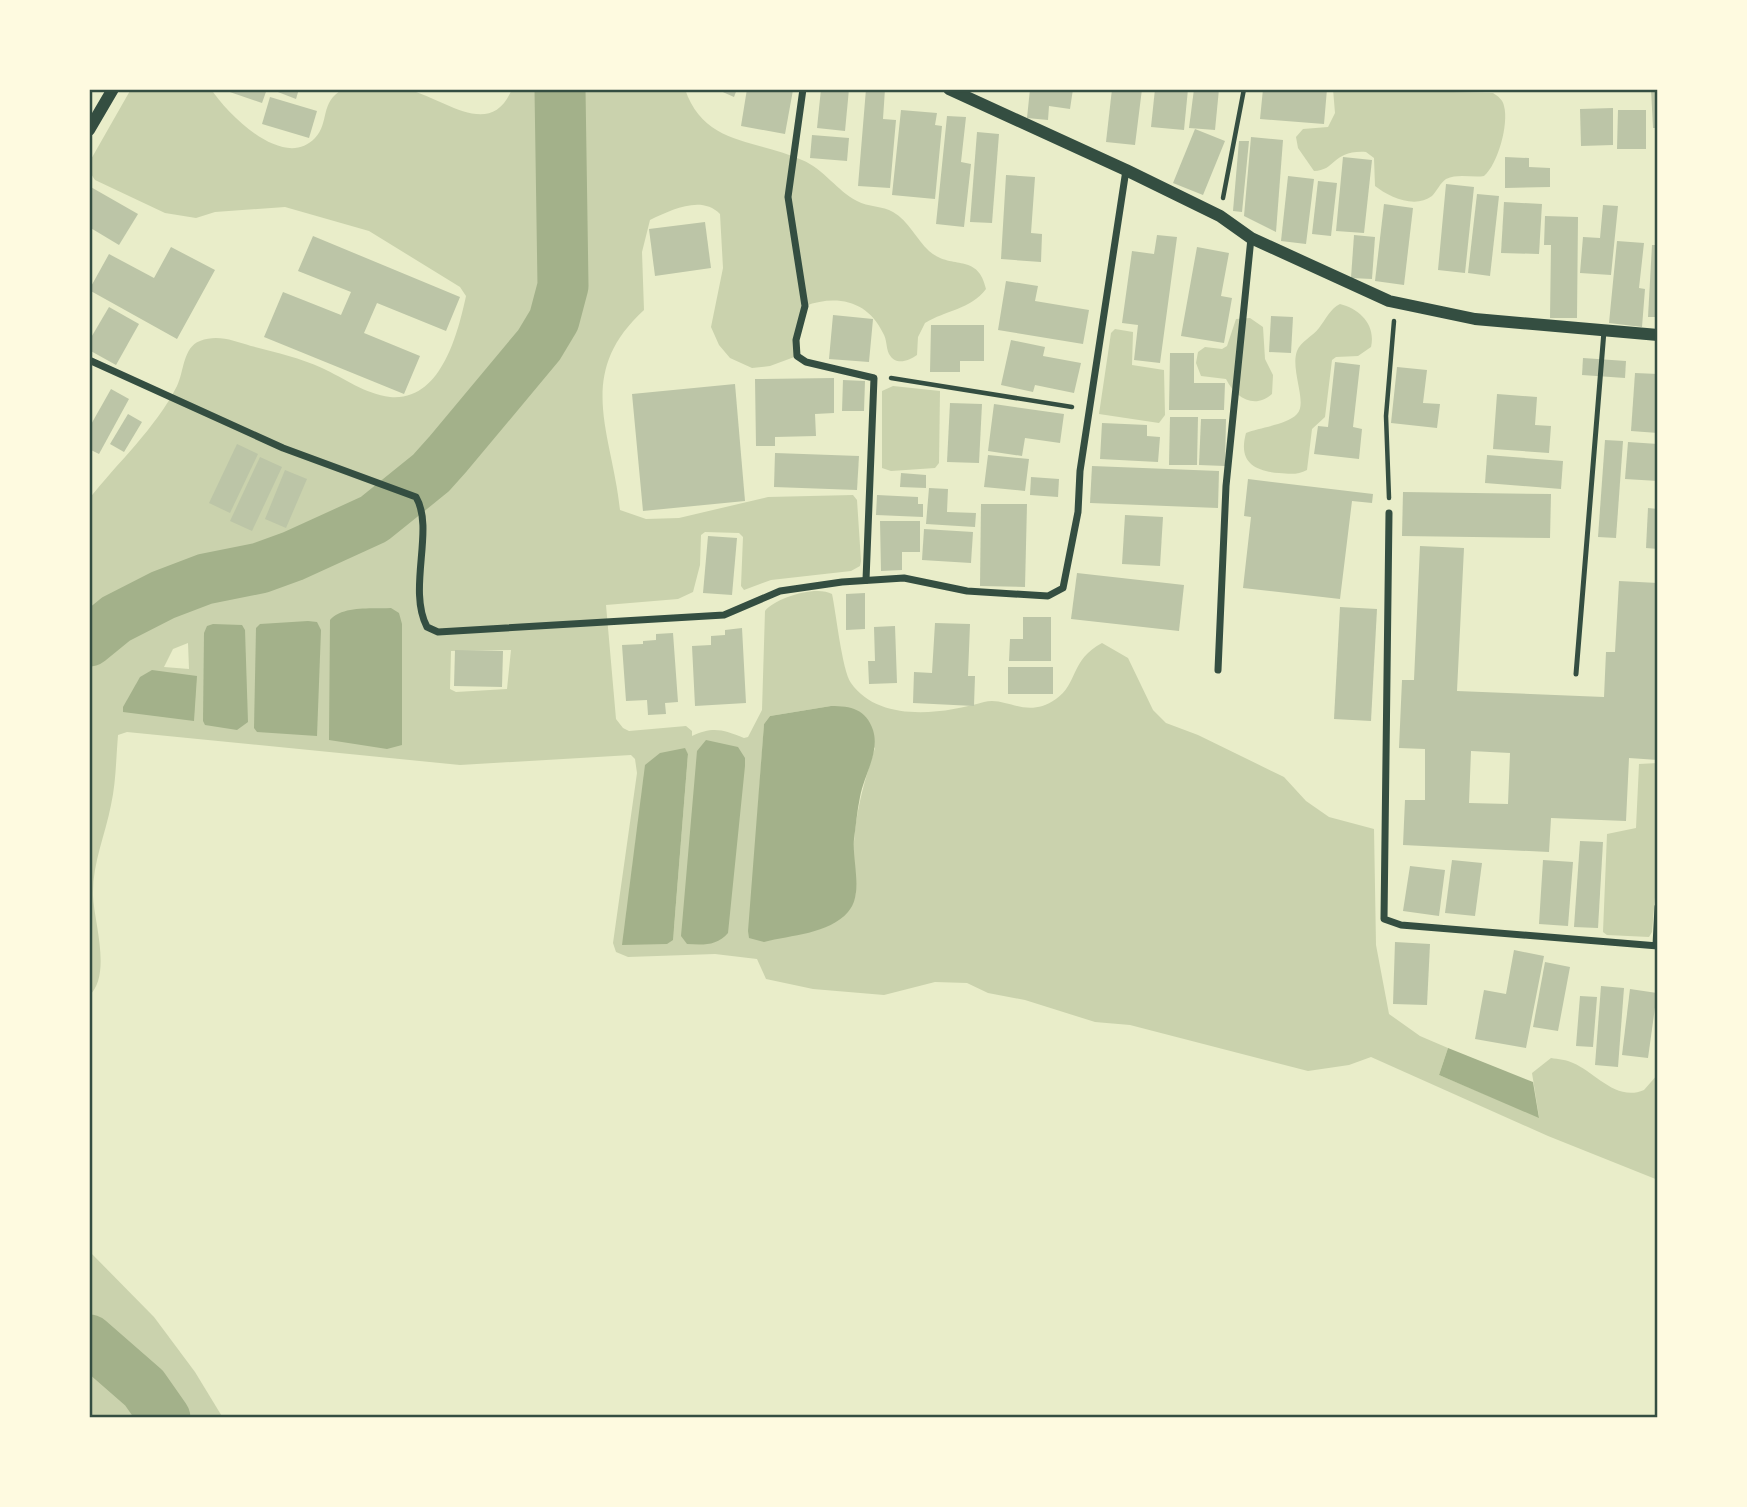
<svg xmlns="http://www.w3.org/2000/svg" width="1747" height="1507" viewBox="0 0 1747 1507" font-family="'PT Sans Narrow',sans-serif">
	<rect width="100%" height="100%" fill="#e9edc9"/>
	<!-- green -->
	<g fill="#cad2ad" fill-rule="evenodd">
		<path d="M131,89H211C228,115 284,171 315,138C330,122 319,103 343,89C364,89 388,86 409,90C444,98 491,141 512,89H685C704,146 756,139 802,160C824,169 837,191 857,201C868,207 883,206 893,212C909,221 916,239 929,251C952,271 978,252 986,289C970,310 946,310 925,323L918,337L917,355C908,361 896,366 889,354C886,348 887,339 883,333C868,301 837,294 805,306L796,340L797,356L770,366L752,368L730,358L719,345L711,327L723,268L720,214C701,195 672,210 650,220L642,252L644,310C574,374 612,432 620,510L646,519L679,518L768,497L853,495L857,500L861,561L860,566L851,571L771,580L744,590L741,586L743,537L739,533L705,532L701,535L700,565L693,592L678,599L606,605L616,719L623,728L629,731L686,726L692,731V736C713,726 724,730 744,738L748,737L762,710L765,611C775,598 816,585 832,594C836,612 842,670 851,683C879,723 943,714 984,702C1007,696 1026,720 1056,699C1078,684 1070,660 1102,643L1128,658L1153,710L1166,723L1198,735L1284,777L1306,801L1329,817L1374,829L1376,945L1389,1014L1420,1036L1448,1048L1439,1075L1539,1117L1532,1073L1551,1058C1558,1059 1567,1060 1573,1063C1595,1072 1616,1102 1644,1090L1658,1074V1180L1548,1136L1371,1057L1349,1065L1308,1071L1130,1025L1095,1022L1025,1000L988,993L967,983L935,982L884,995L813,989L766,979L757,959L715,954L628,957L616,952L613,943L637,773L635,759L631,755L460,765L127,732L118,735C116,758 116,783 111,805C105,836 92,864 93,896C94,922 112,975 89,996V499C119,461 155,429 177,386C184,372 183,347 200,341C218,334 234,341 251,346C275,352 300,358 322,368C344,378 365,394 390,397C441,402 458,333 466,296L460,287L369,231L285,207L215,212L196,218L165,213L95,180L89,171L90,161ZM188,643L189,669L164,667L173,649ZM511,650L507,689L456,692L450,689L451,651ZM831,706L875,748C865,779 856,810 854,842C852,859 857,875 856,890C854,933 781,939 749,938L764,724L770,716ZM684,748L688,754L673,940Z"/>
		<path d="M1333,89L1493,93C1498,96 1503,100 1504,106C1509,124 1498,164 1484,176C1472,178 1459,173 1446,179C1440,183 1437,191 1432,196C1415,209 1389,197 1375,186L1374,158L1366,152C1332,150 1336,171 1314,171L1298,148L1296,137L1303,129L1328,127L1335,113Z"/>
		<path d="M1340,304C1360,309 1376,325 1371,347L1358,356L1336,357L1332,360L1325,417L1312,429L1307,470C1298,475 1290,474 1279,473C1254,471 1238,462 1246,433C1260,427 1287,425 1297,414C1308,403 1290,370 1297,351C1301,341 1312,337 1319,328C1326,319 1330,309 1340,304Z"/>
		<path d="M1250,318L1263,327L1265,359L1273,375L1272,394C1254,410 1235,397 1226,379L1201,376L1196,363L1198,352L1205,347L1222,349L1227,346L1236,319Z"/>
		<path d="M1115,329L1133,332L1132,365L1164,370L1165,415L1159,423L1099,414L1111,333Z"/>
		<path d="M893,386L940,391L939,463L935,468L891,471L882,468V391Z"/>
		<path d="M1658,763V862L1652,932L1649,937L1607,935L1603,932L1607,834L1636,828L1639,764Z"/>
		<path d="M89,1251L154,1317L195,1372L223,1418H89Z"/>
	</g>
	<!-- water -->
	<g fill="#a3b18a">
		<path d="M391,608L399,613L402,624V745L387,749L329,740L330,620C343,605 373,609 391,608Z"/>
		<path d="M308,621L317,622L321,630L317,736L257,732L254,728L256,628L260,624Z"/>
		<path d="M213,624L242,625L245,630L248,722L237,730L205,725L203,721L204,633L207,626Z"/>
		<path d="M152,670L197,676L194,721L123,712V707L140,677Z"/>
		<path d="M831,706C851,706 866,709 873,730C880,752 864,775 860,797C857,811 856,825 854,839C852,862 864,894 848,912C829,934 791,935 764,942L749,938L748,931L764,724L770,716Z"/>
		<path d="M706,740L738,747L745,758V766L728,933C717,946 703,945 687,944L681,936L697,751Z"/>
		<path d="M685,748L688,754L673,940L667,944L622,945L645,765L660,753Z"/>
		<path d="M1448,1048L1533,1082L1539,1118L1439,1075Z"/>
	</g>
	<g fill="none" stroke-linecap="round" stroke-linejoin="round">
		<!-- river -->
		<g stroke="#a3b18a" stroke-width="51">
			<path d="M89,641L116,619L163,595L205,579L260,568L293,556L374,519L431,473L448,454L539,345L554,320L563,286L560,89"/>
			<path d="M89,1340L144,1388L165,1418"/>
		</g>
	</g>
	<!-- building -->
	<g fill="#bcc5a7" fill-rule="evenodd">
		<path d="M221,89H267L262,103Z"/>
		<path d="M270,89H299L296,99Z"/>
		<path d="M716,89H737L734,97Z"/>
		<path d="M747,89L793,90L785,134L741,126Z"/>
		<path d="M821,89H849L845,131L817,128Z"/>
		<path d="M866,89H885L883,119L896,120L890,188L858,186Z"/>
		<path d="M1030,89H1073L1070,109L1049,106L1048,120L1027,118Z"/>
		<path d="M1112,89H1142L1135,145L1106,142Z"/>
		<path d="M1155,89H1188L1184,130L1151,127Z"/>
		<path d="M1194,89H1219L1215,130L1189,128Z"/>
		<path d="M1263,89L1306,92V89H1327L1324,124L1260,119Z"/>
		<path d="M1651,89H1658V128H1653Z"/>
		<path d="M270,97L317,111L309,138L262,124Z"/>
		<path d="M1613,108V145L1581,146L1580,109Z"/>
		<path d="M901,110L937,113L935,125L942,126L935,199L892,195Z"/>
		<path d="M1618,110H1646V149H1617Z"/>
		<path d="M947,116L966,117L961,162L971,164L964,227L936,224Z"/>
		<path d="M1195,129L1225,141L1203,195L1173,183Z"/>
		<path d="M977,132L999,134L992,223L970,222Z"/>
		<path d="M812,135L849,138L847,161L810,158Z"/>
		<path d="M1251,137L1283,140L1276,232L1244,216Z"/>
		<path d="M1239,141H1249L1242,212L1233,211Z"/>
		<path d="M1343,157L1372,160L1364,233L1336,231Z"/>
		<path d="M1505,157L1529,158V167L1550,168V187L1505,188Z"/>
		<path d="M1006,175L1035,177L1031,233L1042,234L1041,262L1001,259Z"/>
		<path d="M1288,176L1314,179L1306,244L1281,241Z"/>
		<path d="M1318,181L1337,183L1331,236L1312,234Z"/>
		<path d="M1446,184L1474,187L1465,273L1438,270Z"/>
		<path d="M89,186L138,214L119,245L89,227Z"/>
		<path d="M1477,194L1499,196L1490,276L1468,273Z"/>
		<path d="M1504,202L1542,204L1539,254L1501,253Z"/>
		<path d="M1384,204L1413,208L1404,285L1375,281Z"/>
		<path d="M1603,205L1618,206L1611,275L1580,273L1583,237L1600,238Z"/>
		<path d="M1545,216L1578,217L1577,318H1550L1551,245H1544Z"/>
		<path d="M705,222L711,268L655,276L649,229Z"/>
		<path d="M1157,235L1177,237L1160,363L1134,360L1138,325L1122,323L1132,251L1154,254Z"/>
		<path d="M1354,235L1375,237L1372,279L1351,278Z"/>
		<path d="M313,236L460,297L446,331L377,303L364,333L420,356L404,394L264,337L283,292L341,315L351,292L298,271Z"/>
		<path d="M1617,241L1644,243L1639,288L1645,289L1642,327L1609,323Z"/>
		<path d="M1652,245H1658V317H1648Z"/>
		<path d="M171,247L215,270L177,339L89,290L109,254L154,278Z"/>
		<path d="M1197,247L1229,253L1221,296L1232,298L1224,343L1181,336Z"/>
		<path d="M1006,281L1038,286L1035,301L1089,310L1083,344L998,330Z"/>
		<path d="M109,307L139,324L116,365L89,350V341Z"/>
		<path d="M833,315L873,319L869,362L829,359Z"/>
		<path d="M1271,316L1293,317L1291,353L1269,352Z"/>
		<path d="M931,325H984V361H960V372H930Z"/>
		<path d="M1011,340L1045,347L1043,356L1081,363L1074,393L1035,385L1033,392L1001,385Z"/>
		<path d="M1170,353H1194V383H1225L1224,410H1169Z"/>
		<path d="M1583,358L1626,361L1625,378L1582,375Z"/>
		<path d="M1335,362L1360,365L1353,427L1362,429L1359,459L1314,454L1318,426L1328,427Z"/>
		<path d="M1397,367L1427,370L1423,403L1440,404L1437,428L1391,423Z"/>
		<path d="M1635,373L1658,374V433L1631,431Z"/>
		<path d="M834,378V413L815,414L816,436L775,437V446H756L755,379Z"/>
		<path d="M843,380L865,381L864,411H842Z"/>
		<path d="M735,384L745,501L643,511L632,394Z"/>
		<path d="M111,389L129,399L99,454L89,449V428Z"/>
		<path d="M1497,394L1537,397L1535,425L1551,426L1549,453L1493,449Z"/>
		<path d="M950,403L982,404L979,463L947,462Z"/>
		<path d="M994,404L1064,414L1060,443L1025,438L1022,456L988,451Z"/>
		<path d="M128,414L142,422L124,452L110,444Z"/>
		<path d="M1170,417H1198L1197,465H1169Z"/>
		<path d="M1201,419H1226L1225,466L1199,465Z"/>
		<path d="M1102,423L1147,425V436L1160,437L1158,462L1100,459Z"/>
		<path d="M1605,440L1623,441L1616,538L1598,537Z"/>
		<path d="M1628,442L1658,444V481L1625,479Z"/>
		<path d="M237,444L258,454L230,513L209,503Z"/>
		<path d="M775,453L859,456L857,490L774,487Z"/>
		<path d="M988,455L1029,459L1025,491L984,487Z"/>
		<path d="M1487,455L1563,461L1561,489L1485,483Z"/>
		<path d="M260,457L282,467L252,531L230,521Z"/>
		<path d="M1092,466L1219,471L1218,508L1090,503Z"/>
		<path d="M285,470L307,479L286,528L265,519Z"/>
		<path d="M901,473L926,475V488L900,487Z"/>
		<path d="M1031,477L1059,479L1058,497L1030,495Z"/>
		<path d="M1248,479L1373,494L1372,503L1352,501L1340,599L1243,588L1251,517L1244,516Z"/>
		<path d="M929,488L948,489L947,512L976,513L975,527L926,524Z"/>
		<path d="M1403,492L1551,494L1550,538L1402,536Z"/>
		<path d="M877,495L918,497V504H923V517L876,515Z"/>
		<path d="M981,504H1027L1025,587L980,586Z"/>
		<path d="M1648,508L1658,509V549L1646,548Z"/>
		<path d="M1125,515L1163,517L1160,566L1122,564Z"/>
		<path d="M880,521H920V552H902V570L881,571Z"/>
		<path d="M924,529L973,532L971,563L922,560Z"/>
		<path d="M708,536L737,538L732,595L703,593Z"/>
		<path d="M1420,546L1464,548L1457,691L1604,697L1606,652H1615L1619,581L1658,583V760L1629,758L1626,821L1551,818L1549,852L1403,845L1405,800H1425V749L1399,748L1402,680H1414ZM1471,751L1510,753L1508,804L1469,803Z"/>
		<path d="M1077,573L1184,585L1179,631L1071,619Z"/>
		<path d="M865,593V629L846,630V594Z"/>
		<path d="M1340,607L1377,609L1371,721L1334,719Z"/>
		<path d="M1023,617H1051V661H1009L1010,639H1023Z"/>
		<path d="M935,623L970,624L968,676H975L974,706L913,703L914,672L932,673Z"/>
		<path d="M895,626L897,683L869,684L868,661H875L874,627Z"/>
		<path d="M742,628L746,703L695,706L692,646L711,645V636L725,635V630Z"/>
		<path d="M673,633L678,702L665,703L666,714L648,715L647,700L626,701L622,645L643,644V641L656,640V634Z"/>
		<path d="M455,650L503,651L502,687L454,686Z"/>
		<rect x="1008" y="667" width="45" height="27"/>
		<path d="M1580,841L1603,842L1598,928L1574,927Z"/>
		<path d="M1452,860L1482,863L1475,916L1445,913Z"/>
		<path d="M1543,860L1573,862L1568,926L1539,924Z"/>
		<path d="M1410,866L1445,870L1439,916L1403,911Z"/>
		<path d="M1395,942L1430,944L1427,1005L1393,1004Z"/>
		<path d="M1514,950L1544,956L1526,1048L1475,1039L1484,990L1506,994Z"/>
		<path d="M1545,962L1570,967L1558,1031L1533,1027Z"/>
		<path d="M1601,986L1624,988L1618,1067L1595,1065Z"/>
		<path d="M1630,989L1657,993L1648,1058L1622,1055Z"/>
		<path d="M1580,996L1597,997L1593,1047L1576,1046Z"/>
	</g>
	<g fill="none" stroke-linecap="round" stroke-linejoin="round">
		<!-- path -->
		<g stroke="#344e41" stroke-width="4.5">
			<path d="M1223,198L1244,89"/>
			<path d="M891,378L1072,407"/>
			<path d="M1389,498L1386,416L1394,321"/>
		</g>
		<!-- service -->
		<path stroke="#344e41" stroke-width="5" d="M1576,674L1604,331"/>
		<!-- minor -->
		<g stroke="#344e41" stroke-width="7">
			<path d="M803,89L788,197L805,306L796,340L797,356L806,362L874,378L866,580"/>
			<path d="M89,360L283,448L416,497C435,529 407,589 427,627L438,632L724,615L780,591L842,582L904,578L967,591L1048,596L1063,588L1078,512L1080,471L1126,170"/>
			<path d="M1389,513L1384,919L1401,925L1658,946"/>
			<path d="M1218,670L1226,486L1251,238"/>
			<path d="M1656,945L1658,907"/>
		</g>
		<!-- tertiary -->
		<g stroke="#344e41" stroke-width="12">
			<path d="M949,89L1126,170L1220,216L1251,238L1389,301L1475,319L1658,335"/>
			<path d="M89,130L113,89"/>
		</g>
	</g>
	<!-- border -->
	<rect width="1747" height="1507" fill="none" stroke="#fefae0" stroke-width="182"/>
	<rect x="91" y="91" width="1565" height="1325" fill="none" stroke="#344e41" stroke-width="2.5"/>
</svg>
